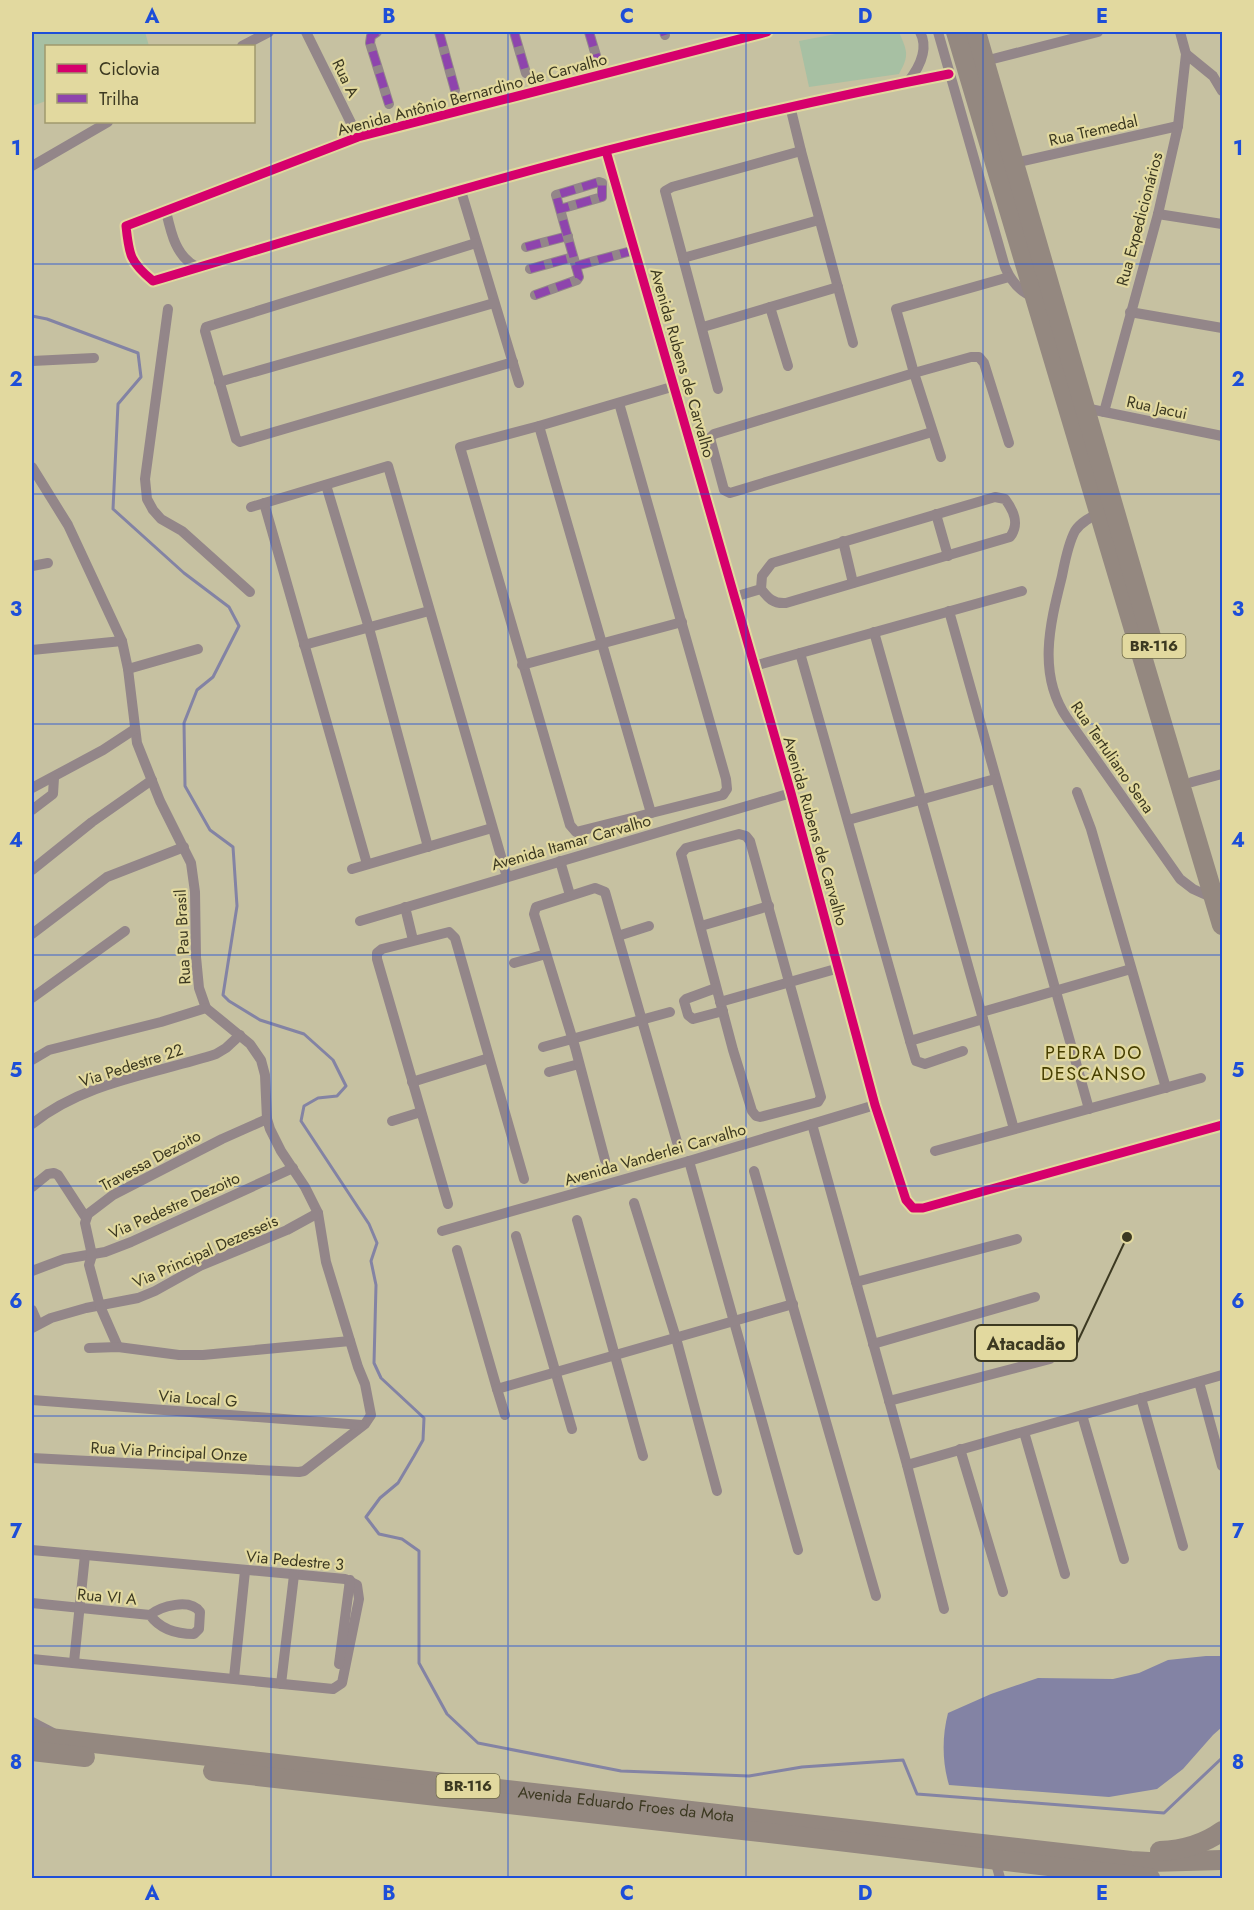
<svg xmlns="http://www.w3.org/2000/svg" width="1254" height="1910" viewBox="0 0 1254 1910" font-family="Jost,sans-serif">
	<rect width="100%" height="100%" fill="#c6c1a1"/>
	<!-- green -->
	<g fill="#a7c0a3">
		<path d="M32,32H145L149,46H46V101L32,106Z"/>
		<path d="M846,32H899C907,51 910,55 899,74L809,87L799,41Z"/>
	</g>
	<!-- water -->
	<path fill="#8383a4" d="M1206,1656H1222V1727L1213,1735L1183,1769L1157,1789L1109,1797L949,1785C942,1762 942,1736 948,1713L991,1694L1038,1678L1113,1679L1139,1673L1168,1660Z"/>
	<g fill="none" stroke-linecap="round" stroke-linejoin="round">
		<!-- stream -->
		<path stroke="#8383a4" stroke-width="3" d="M32,316L47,319L138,353L141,377L118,404L113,509L184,573L229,607L239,626L213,677L197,690L184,723L185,786L210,830L233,847L237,906L223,995L229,1001L260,1020L304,1034L333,1060L346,1086L337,1096L318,1098L304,1106L301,1121L369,1224L377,1243L371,1261L376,1285L374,1363L381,1378L424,1418L423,1440L414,1456L398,1483L380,1498L366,1517L379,1534L402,1539L419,1551V1663L447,1714L478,1743L621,1771L749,1776L802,1767L903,1760L917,1794L1164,1813L1222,1758"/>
		<!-- street -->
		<g stroke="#938689" stroke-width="10">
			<path d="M306,32L358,137"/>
			<path d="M377,32L371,36L370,43L389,104"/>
			<path d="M439,32L455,90"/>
			<path d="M514,32L526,73"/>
			<path d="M589,32L597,59"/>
			<path d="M664,32L665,35"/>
			<path d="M767,32L358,137L126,226C129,255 130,262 153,281C304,236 455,189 608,150C721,122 835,96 949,74"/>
			<path d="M938,32L1005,267C1011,281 1020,293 1036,298"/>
			<path d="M242,46L269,32"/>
			<path d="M1186,54L1213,76L1222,91"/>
			<path d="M985,61L1098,32"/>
			<path d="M908,82C919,68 929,49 920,32"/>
			<path d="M790,106L801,151L853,343"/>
			<path d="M606,151L791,793L875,1105L906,1200L913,1208H923L1222,1125"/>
			<path d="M1014,163L1178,126"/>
			<path d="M32,166L108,122"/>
			<path d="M461,191L519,383"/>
			<path d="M166,211C171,233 176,257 197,267"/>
			<path d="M1158,214L1222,224"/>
			<path d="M476,243L206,327L205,331L236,439L240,442L513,362"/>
			<path d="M526,247L568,236"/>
			<path d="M683,258L819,220"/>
			<path d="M576,266L635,250"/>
			<path d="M530,269L573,257"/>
			<path d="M535,295L577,280L579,277L556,195L599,182L602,183V197L560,209"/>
			<path d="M770,307L788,366"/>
			<path d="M168,309L145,479L147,499L153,510L161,519L182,531L250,592"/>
			<path d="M1130,312L1222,328"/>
			<path d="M703,327L838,287"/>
			<path d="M32,361L94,358"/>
			<path d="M219,382L494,303"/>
			<path d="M718,389L665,191L672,187L801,151"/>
			<path d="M619,403L726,779L727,789L723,795L576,832L570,825L460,447L539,426L675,386"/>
			<path d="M1085,408L1222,436"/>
			<path d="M1104,412L1158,214L1178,126L1186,54L1180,32"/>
			<path d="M539,426L651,813"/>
			<path d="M932,432L730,493L724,490L710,438L714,434L914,373L896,309L1009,277"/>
			<path d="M941,457L914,373L971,357H979L984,363L1009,443"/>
			<path d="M32,467L68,525L122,641L128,669L137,743L160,801L191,863L195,892L196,957L199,988L206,1008L250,1044L261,1060L265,1075L267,1119L270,1129L281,1151L305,1187L318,1213L326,1262L358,1367L365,1384L371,1415L365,1424L304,1471L299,1472L32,1458"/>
			<path d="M326,485L369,628L428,847"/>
			<path d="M264,503L367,864"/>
			<path d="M251,507L388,466L507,877"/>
			<path d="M1101,512C1091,517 1081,522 1075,531C1068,544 1065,561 1062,576C1050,624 1037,674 1067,718L1180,879L1193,889L1213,898"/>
			<path d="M936,514L948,556"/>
			<path d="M843,541L853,583"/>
			<path d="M32,566L48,563"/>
			<path d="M734,597L761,589C768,598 773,604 786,603L1010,537C1020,524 1014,511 1005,499L995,497L772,563L762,576L761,589"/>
			<path d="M949,611L1089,1109"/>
			<path d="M874,632L1014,1129"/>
			<path d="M304,645L429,611"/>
			<path d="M32,650L122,641"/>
			<path d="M800,653L910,1041"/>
			<path d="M522,665L682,622"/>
			<path d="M754,666L1022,591"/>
			<path d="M128,669L198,649"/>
			<path d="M1192,782L1222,774"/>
			<path d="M32,788L103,750L135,729"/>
			<path d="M1077,792L1091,829L1166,1088"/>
			<path d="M32,810L53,794L54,778"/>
			<path d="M848,820L995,779"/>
			<path d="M739,834L746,836L750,841L821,1097L818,1102L760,1117L756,1116L752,1111L733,1050L681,854L686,848Z"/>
			<path d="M560,861L570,895"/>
			<path d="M352,869L492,828"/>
			<path d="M32,870L92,822L152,780"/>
			<path d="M405,907L413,940"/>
			<path d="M360,921L791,793"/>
			<path d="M701,926L769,906"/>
			<path d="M32,934L107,877L184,847"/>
			<path d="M618,936L649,926"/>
			<path d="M514,963L546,954"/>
			<path d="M716,988L686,999L684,1001L688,1015L693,1019L723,1011"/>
			<path d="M32,998L125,931"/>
			<path d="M720,1002L839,968"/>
			<path d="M982,1012L1131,969"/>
			<path d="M543,1047L670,1012"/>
			<path d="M963,1051L925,1064L916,1061L910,1041L983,1019"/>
			<path d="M32,1060L49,1050L161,1022L206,1008"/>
			<path d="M549,1072L579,1064"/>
			<path d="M412,1082L489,1058"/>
			<path d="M392,1121L421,1112"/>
			<path d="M32,1124C84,1082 154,1074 216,1054L226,1048L240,1035"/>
			<path d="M812,1124L907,1465L944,1609"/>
			<path d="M935,1151L1201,1078"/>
			<path d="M605,1160L575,1047L534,914L536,907L595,888L605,892L677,1142"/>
			<path d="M689,1161L798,1550"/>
			<path d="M754,1171L876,1596"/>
			<path d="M32,1187L48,1174L54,1173L58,1175L86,1218"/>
			<path d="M634,1203L676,1338L717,1491"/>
			<path d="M448,1204L377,959V953L382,949L449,932L455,938L524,1179"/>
			<path d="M577,1220L643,1456"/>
			<path d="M442,1231L689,1161L875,1105"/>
			<path d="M516,1236L572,1429"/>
			<path d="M457,1250L497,1389L793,1304"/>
			<path d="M32,1271L64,1259L105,1252L131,1242L293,1168"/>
			<path d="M856,1282L1017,1239"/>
			<path d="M32,1310L38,1324"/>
			<path d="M32,1328L51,1318L86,1308L138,1298L155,1291L200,1266L287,1230L318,1213"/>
			<path d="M873,1344L1035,1297"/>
			<path d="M118,1347L100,1306L89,1265L92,1255L85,1223L88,1214L113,1195L222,1139L267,1119"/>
			<path d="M89,1348L118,1347L179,1355H203L350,1341"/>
			<path d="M1199,1382L1222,1466"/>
			<path d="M497,1389L505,1415"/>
			<path d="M1141,1398L1183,1546"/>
			<path d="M32,1400L362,1425"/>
			<path d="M889,1401L1050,1359"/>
			<path d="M1082,1415L1124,1559"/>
			<path d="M1024,1432L1065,1574"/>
			<path d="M960,1449L1003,1592"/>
			<path d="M907,1465L1222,1375"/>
			<path d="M32,1550L345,1579L357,1585L359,1599L342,1683L333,1689L32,1659"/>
			<path d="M32,1603L150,1615C160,1629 177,1634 194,1634L199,1629L200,1612C190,1598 161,1606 150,1615"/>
			<path d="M74,1662L85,1555"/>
			<path d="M339,1664L350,1580"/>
			<path d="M234,1678L245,1571"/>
			<path d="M281,1684L294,1575"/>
			<path d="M32,1722L53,1733"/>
			<path d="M995,1860L1000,1878"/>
		</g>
		<!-- highway -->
		<g stroke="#948880" stroke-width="20">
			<path d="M956,32L1222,925"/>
			<path d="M976,32L1152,640"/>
			<path id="s1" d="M32,1736L1131,1861L1149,1862L1222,1860"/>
			<path d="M32,1751L85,1757"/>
			<path d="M213,1771L822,1839L1150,1878"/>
			<path d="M1160,1851C1183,1850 1204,1844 1222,1831"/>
		</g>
		<!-- quiet -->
		<g stroke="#8e44ad" stroke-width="8" stroke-dasharray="15 8" stroke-linecap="butt">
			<path d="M377,32L371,36L370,43L389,104"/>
			<path d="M439,32L455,90"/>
			<path d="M514,32L526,73"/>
			<path d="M589,32L597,59"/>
			<path d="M664,32L665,35"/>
			<path d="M526,247L568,236"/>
			<path d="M576,266L635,250"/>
			<path d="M530,269L573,257"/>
			<path d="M535,295L577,280L579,277L556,195L599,182L602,183V197L560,209"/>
		</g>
		<!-- cycleway casing -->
		<g stroke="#e2d99f" stroke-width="13">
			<g id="cycleway">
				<path d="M767,32L358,137L126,226C129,255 130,262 153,281C304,236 455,189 608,150C721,122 835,96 949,74"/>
				<path d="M606,151L791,793L875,1105L906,1200L913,1208H923L1222,1125"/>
			</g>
		</g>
		<!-- cycleway -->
		<use href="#cycleway" stroke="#d6006c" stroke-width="9"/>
	</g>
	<!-- grid -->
	<path fill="none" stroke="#1d4ed8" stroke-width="1.5" stroke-opacity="0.55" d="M271,32V1878M508,32V1878M746,32V1878M983,32V1878M32,264H1222M32,494H1222M32,724H1222M32,955H1222M32,1186H1222M32,1416H1222M32,1646H1222"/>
	<g text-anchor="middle" stroke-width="4.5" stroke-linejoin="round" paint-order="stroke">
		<!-- shield labels -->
		<g fill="#e2d99f" stroke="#6e6947" stroke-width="1.5">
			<rect x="1122.5" y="634" width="63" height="24" rx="4.5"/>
			<rect x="436.5" y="1774" width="63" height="24" rx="4.5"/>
		</g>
		<g font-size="15" font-weight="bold" fill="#3c3921">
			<text x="1154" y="651">BR-116</text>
			<text x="468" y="1791">BR-116</text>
		</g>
		<!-- street labels -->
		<g font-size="16" fill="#3c3921" stroke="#e2d99f">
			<text transform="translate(346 78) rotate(64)" y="6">Rua A</text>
			<text transform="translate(472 94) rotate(-15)" y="6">Avenida Antônio Bernardino de Carvalho</text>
			<text transform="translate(1093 130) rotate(-13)" y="6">Rua Tremedal</text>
			<text transform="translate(1139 219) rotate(-75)" y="6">Rua Expedicionários</text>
			<text transform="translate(683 363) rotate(74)" y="6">Avenida Rubens de Carvalho</text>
			<text transform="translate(1157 407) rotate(12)" y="6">Rua Jacui</text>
			<text transform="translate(1113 757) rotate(55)" y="6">Rua Tertuliano Sena</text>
			<text transform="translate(816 831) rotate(74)" y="6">Avenida Rubens de Carvalho</text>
			<text transform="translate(571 842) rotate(-16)" y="6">Avenida Itamar Carvalho</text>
			<text transform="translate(182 937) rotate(-93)" y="6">Rua Pau Brasil</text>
			<text transform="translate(131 1065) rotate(-18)" y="6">Via Pedestre 22</text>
			<text transform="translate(655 1154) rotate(-16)" y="6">Avenida Vanderlei Carvalho</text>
			<text transform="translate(150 1160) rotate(-28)" y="6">Travessa Dezoito</text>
			<text transform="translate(174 1205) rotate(-24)" y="6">Via Pedestre Dezoito</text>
			<text transform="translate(205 1251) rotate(-24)" y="6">Via Principal Dezesseis</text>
			<text transform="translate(198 1398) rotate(4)" y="6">Via Local G</text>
			<text transform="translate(169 1451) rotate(3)" y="6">Rua Via Principal Onze</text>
			<text transform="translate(295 1560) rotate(5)" y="6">Via Pedestre 3</text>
			<text transform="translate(107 1596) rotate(5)" y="6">Rua VI A</text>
			<text dy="6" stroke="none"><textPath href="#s1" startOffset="598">Avenida Eduardo Froes da Mota</textPath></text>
		</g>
		<!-- neighbourhood labels -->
		<g font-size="18" letter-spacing="1.5" fill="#473f00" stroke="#e2d99f">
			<text x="1094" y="1059">PEDRA DO<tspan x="1094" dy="21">DESCANSO</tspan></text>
		</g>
	</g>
	<!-- callouts -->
	<path fill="none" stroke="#3c3921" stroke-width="2" d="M1127 1237L1077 1343"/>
	<circle fill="#3c3921" stroke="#e2d99f" stroke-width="2" cx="1127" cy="1237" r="6"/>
	<rect fill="#e2d99f" stroke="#3c3921" stroke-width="2" x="975" y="1325" width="102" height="36" rx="6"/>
	<g font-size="18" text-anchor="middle" font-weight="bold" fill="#3c3921">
		<text x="1026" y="1350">Atacadão</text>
	</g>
	<!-- border -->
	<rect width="1254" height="1910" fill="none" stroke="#e2d99f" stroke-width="66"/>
	<!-- legend -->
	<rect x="45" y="45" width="210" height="78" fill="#e2d99f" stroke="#a0996d" stroke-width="1.5"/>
	<rect x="57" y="64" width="30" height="9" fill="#d6006c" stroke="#a0996d" stroke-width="1.5"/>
	<text x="99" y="75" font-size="18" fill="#3c3921">Ciclovia</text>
	<rect x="57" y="94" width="30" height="9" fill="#8e44ad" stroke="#a0996d" stroke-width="1.5"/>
	<text x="99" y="105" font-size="18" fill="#3c3921">Trilha</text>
	<rect x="33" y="33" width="1188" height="1844" fill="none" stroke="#1d4ed8" stroke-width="2"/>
	<g font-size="20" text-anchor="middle" font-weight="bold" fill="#1d4ed8">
		<text x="152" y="23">A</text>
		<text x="389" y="23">B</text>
		<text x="627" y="23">C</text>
		<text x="865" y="23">D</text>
		<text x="1102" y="23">E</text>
		<text x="16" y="155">1</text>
		<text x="1238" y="155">1</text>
		<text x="16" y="386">2</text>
		<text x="1238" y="386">2</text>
		<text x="16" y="616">3</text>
		<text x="1238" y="616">3</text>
		<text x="16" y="847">4</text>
		<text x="1238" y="847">4</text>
		<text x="16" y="1077">5</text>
		<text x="1238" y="1077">5</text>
		<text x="16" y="1308">6</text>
		<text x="1238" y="1308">6</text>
		<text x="16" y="1538">7</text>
		<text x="1238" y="1538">7</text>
		<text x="16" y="1769">8</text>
		<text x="1238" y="1769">8</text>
		<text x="152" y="1900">A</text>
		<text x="389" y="1900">B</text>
		<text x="627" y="1900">C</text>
		<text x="865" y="1900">D</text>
		<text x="1102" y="1900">E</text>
	</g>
</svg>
